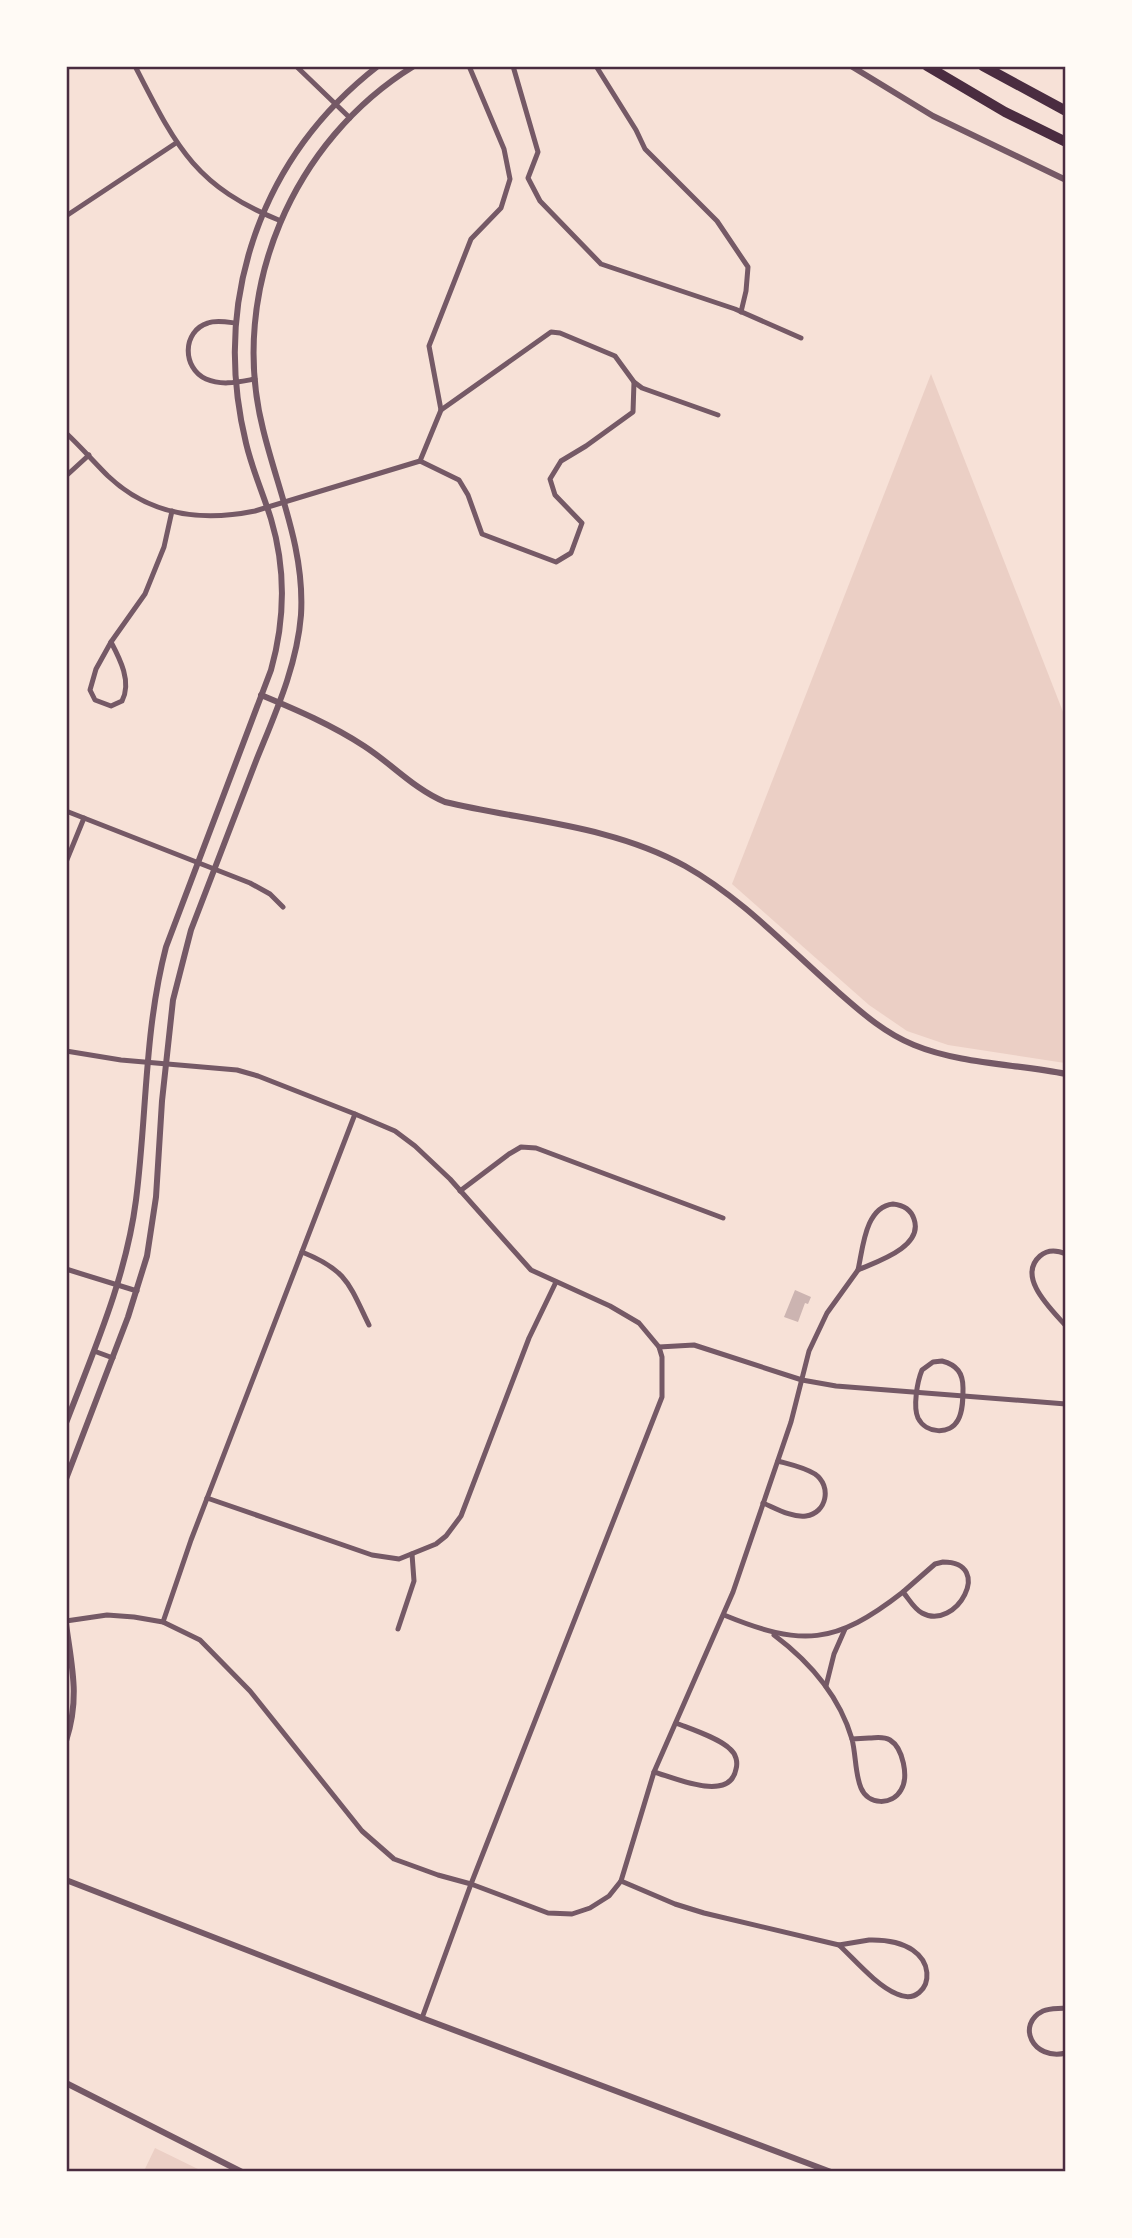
<svg xmlns="http://www.w3.org/2000/svg" width="1132" height="2238" viewBox="0 0 1132 2238" font-family="'Open Sans',sans-serif">
	<rect width="100%" height="100%" fill="#f7e1d7"/>
	<!-- green -->
	<g fill="#ebcfc5">
		<path d="M931,374L1065,717V1063L948,1045L907,1031L869,1005L732,884Z"/>
		<path d="M155,2148L202,2171H144Z"/>
	</g>
	<!-- building -->
	<path fill="#ccb4b1" d="M795,1290L811,1297L808,1304L805,1303L798,1322L784,1317Z"/>
	<g fill="none" stroke-linecap="round" stroke-linejoin="round">
		<!-- minor -->
		<g stroke="#755966" stroke-width="5">
			<path d="M135,66C176,146 194,186 281,221"/>
			<path d="M296,66L350,118"/>
			<path d="M513,66L538,152L528,178L540,201L601,264L735,309L801,338"/>
			<path d="M596,66L636,130L645,149L717,221L748,267L746,291L741,312"/>
			<path d="M66,216L176,143"/>
			<path d="M235,323C227,322 216,320 208,323C182,331 182,368 206,379C222,386 238,382 255,379"/>
			<path d="M441,410L551,332L560,333L615,356L634,382L642,388L718,415"/>
			<path d="M66,433C81,447 94,462 108,476C150,516 201,522 255,511L420,461L441,410L429,346L471,239L501,208L510,179L504,149L469,66"/>
			<path d="M420,461L459,480L468,495L482,534L556,562L571,553L582,523L555,495L550,479L561,461L586,446L633,412L634,382"/>
			<path d="M66,476L89,455"/>
			<path d="M111,642C120,659 132,682 122,701L111,706L95,700L90,690L96,669Z"/>
			<path d="M111,642L145,594L164,547L172,511"/>
			<path d="M66,811L250,883L270,894L283,907"/>
			<path d="M66,862L84,818"/>
			<path d="M66,1051L121,1060L237,1070L258,1076L355,1114L395,1131L415,1146L450,1179L531,1270L610,1306L639,1323L659,1347L662,1357V1397L471,1884L422,2018"/>
			<path d="M460,1191L509,1154L521,1147L536,1148L723,1218"/>
			<path d="M893,1204C903,1205 911,1210 914,1219C924,1247 876,1262 858,1270C863,1248 865,1207 893,1204Z"/>
			<path d="M302,1252C347,1270 349,1284 369,1325"/>
			<path d="M1066,1254C1057,1250 1048,1249 1040,1256C1016,1277 1052,1310 1066,1326"/>
			<path d="M66,1269L137,1291"/>
			<path d="M659,1347L694,1345L802,1380L836,1386L1066,1404"/>
			<path d="M94,1351L113,1358"/>
			<path d="M942,1361C957,1365 963,1373 963,1388C963,1398 963,1411 958,1420C950,1435 926,1434 918,1418C913,1407 917,1382 922,1370L933,1362Z"/>
			<path d="M207,1498L372,1555L399,1559L436,1544L446,1536L461,1516L529,1338L556,1282"/>
			<path d="M763,1503C775,1508 792,1518 806,1516C827,1513 832,1486 815,1474C804,1467 789,1464 778,1461"/>
			<path d="M943,1562C995,1562 956,1632 922,1613C914,1609 909,1599 903,1592L935,1564Z"/>
			<path d="M724,1615C802,1647 835,1645 903,1592"/>
			<path d="M66,1621L107,1615L134,1617L163,1622L200,1640L250,1691L362,1831L394,1859L438,1875L471,1884L548,1913L572,1914L590,1908L609,1896L621,1881L654,1772L733,1592L791,1422L809,1351L827,1313L858,1270"/>
			<path d="M163,1622L191,1540L355,1114"/>
			<path d="M398,1629L414,1581L412,1554"/>
			<path d="M774,1635C810,1662 839,1695 852,1739"/>
			<path d="M826,1686L834,1654L845,1629"/>
			<path d="M869,1738C876,1738 883,1736 890,1740C903,1748 909,1777 901,1790C892,1806 868,1805 861,1788C855,1774 856,1755 852,1739Z"/>
			<path d="M654,1772C675,1778 730,1803 736,1769C738,1762 736,1754 730,1749C719,1738 691,1729 676,1723"/>
			<path d="M621,1881L675,1904L704,1913L839,1945"/>
			<path d="M869,1940C950,1938 933,2011 897,1994C877,1986 855,1960 839,1945Z"/>
			<path d="M1066,2008C1058,2009 1050,2008 1043,2011C1016,2024 1032,2061 1066,2053"/>
		</g>
		<!-- tertiary -->
		<g stroke="#755966" stroke-width="6">
			<path d="M851,66L933,116L1066,180"/>
			<path d="M261,695C297,710 332,725 364,746C392,764 414,789 445,802C525,821 611,825 685,866C742,898 788,948 837,991C861,1012 884,1033 914,1045C960,1064 1017,1064 1066,1074"/>
			<path d="M66,1423C94,1350 126,1278 136,1200C147,1114 144,1032 166,947L271,670C285,620 286,569 271,519C263,493 252,469 246,443C211,299 261,157 378,66"/>
			<path d="M66,1479L128,1317L147,1256L156,1197L162,1101L173,1000L191,930C213,874 234,817 256,761C275,714 297,666 301,615C305,549 278,491 263,429C228,291 293,140 414,66"/>
			<path d="M66,1624C72,1668 80,1698 66,1741"/>
			<path d="M66,1880L422,2018L831,2172"/>
			<path d="M66,2083L242,2172"/>
		</g>
		<!-- motorway -->
		<g stroke="#4a2c40" stroke-width="10">
			<path d="M927,66L1005,112L1066,142"/>
			<path d="M983,66L1066,111"/>
		</g>
	</g>
	<!-- border -->
	<rect width="1132" height="2238" fill="none" stroke="#fffaf5" stroke-width="136"/>
	<rect x="68" y="68" width="996" height="2102" fill="none" stroke="#4a2c40" stroke-width="2.5"/>
</svg>
